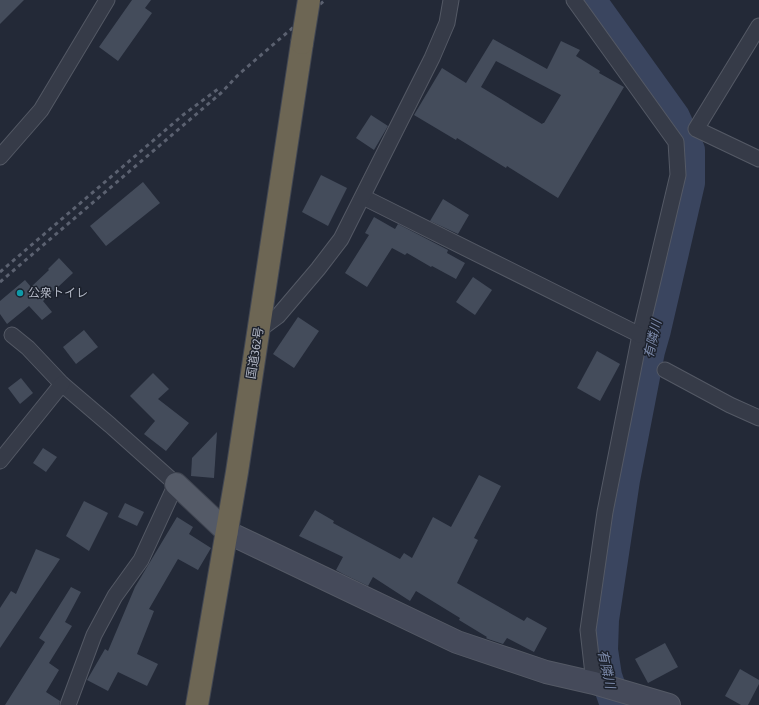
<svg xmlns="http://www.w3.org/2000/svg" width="759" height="705" viewBox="0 0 759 705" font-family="'Fira Sans Condensed','Noto Sans JP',sans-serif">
	<rect width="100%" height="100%" fill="#232937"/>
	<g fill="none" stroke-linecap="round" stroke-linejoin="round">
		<!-- river -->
		<path stroke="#3a455f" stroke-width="32" d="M590,0L674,117L689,150V183L655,330L649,351L624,480L603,620L602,650L606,676L616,705"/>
	</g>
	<!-- building -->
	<g fill="#444c5b" fill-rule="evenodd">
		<path d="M0,0H24L0,24Z"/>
		<path d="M132,0H151L145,8L152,13L118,61L99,47Z"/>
		<path d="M493,39L547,69L561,41L580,50L576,56L600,71L599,73L624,87L558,198L507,166L506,168L457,138L456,140L414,115L442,68L466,83ZM496,61L561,95L544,123H543L542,124L481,87Z"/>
		<path d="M371,115L388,126L374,150L356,138Z"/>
		<path d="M321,175L347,188L328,226L302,212Z"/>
		<path d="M143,182L160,203L106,246L90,226Z"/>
		<path d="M443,199L469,215L458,234L430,221Z"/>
		<path d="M374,217L395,229L398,224L448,250L447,253L465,263L456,279L432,266L431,267L407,253L405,255L392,248L367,287L345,273L369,235L365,233Z"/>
		<path d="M59,258L73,273L43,301L52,312L42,320L29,306L7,324L0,314V301L25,280L31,287L49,270L48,269Z"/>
		<path d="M473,277L492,290L475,315L456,302Z"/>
		<path d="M298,317L319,331L294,368L273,354Z"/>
		<path d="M84,330L98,347L76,364L63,347Z"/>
		<path d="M597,351L620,364L600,401L577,388Z"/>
		<path d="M153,373L169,389L158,399L189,423L166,451L144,434L155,421L130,396Z"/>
		<path d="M21,378L33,393L20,404L8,388Z"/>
		<path d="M217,432L214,478L191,476L192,458Z"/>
		<path d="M43,448L57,457L46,472L33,463Z"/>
		<path d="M479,475L501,486L474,538L478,540L457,583L524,621L527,617L547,628L534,652L507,638L503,644L488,639L486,638L487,637L459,620L460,618L416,591L410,601L373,577L368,586L343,574L336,570L343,557L299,536L315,510L334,521L333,523L400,559L404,553L412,558L433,517L451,527Z"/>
		<path d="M84,501L108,513L89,551L66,536Z"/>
		<path d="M125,503L144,512L137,526L118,517Z"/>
		<path d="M177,517L193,527L189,534L211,548L198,570L178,559L149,609L154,611L137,654L158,664L147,686L118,672L108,691L87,680L105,649L108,651L135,587Z"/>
		<path d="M36,549L60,559L0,648V608L11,591L16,594Z"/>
		<path d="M71,587L81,592L65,622L72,626L49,663L59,670L46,692L60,701L59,705H5L45,642L39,638Z"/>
		<path d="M665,643L678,667L648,683L635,659Z"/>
		<path d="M740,669L759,680V684L748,705H741L725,696Z"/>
	</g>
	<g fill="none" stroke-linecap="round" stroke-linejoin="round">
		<!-- street casing -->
		<g stroke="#545965" stroke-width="17">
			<g id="street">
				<path d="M574,0L676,142L678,175L640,335L605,512L588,630L594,683"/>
				<path d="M759,26L696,129L759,159"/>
				<path d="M0,157L41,110L107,0"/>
				<path d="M363,197L640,335"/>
				<path d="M259,330L278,316L318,269L341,239L432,58L447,23L451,0"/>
				<path d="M12,335L28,348L62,384L110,425L176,484L141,560L115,596L94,635L68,705"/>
				<path d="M665,370L730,405L759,418"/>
				<path d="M0,461L62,384"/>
			</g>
		</g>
		<!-- secondary casing -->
		<g stroke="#545965" stroke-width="24">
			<path id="secondary" d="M227,532L457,642L546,672L594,683L669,705"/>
		</g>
		<!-- primary casing -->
		<g stroke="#404551" stroke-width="24">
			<path id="primary" d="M176,484L227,532"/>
		</g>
		<!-- highway casing -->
		<g stroke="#414652" stroke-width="24">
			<path id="highway" d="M197,705L237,472L302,43"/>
		</g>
		<!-- street -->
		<use href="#street" stroke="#363b48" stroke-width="15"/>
		<!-- secondary -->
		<use href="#secondary" stroke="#454a5a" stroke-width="22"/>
		<!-- primary -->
		<use href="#primary" stroke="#545a67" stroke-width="22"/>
		<!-- highway -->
		<use href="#highway" stroke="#6d6654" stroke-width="22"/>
		<!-- rail -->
		<g stroke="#5b6170" stroke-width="3" stroke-dasharray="4 4" stroke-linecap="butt">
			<path d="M0,272L183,115L218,89"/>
			<path d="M0,282L221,93L239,74L325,0"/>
		</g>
		<!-- highway-bridge casing -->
		<g stroke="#414652" stroke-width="24" stroke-linecap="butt">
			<path id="highway-bridge" d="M302,43L309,0"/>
		</g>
		<!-- highway-bridge -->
		<use href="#highway-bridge" stroke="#6d6654" stroke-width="22"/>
	</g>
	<!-- markers -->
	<circle fill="#0f9aa8" stroke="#1c212c" stroke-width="1.5" cx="20" cy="293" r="4"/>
	<g text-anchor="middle" stroke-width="3" stroke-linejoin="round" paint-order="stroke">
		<!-- poi labels -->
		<g font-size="12" fill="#b1b6c4" stroke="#1c212c" text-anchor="start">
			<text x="28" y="297">公衆トイレ</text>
		</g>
		<!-- street labels -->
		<g font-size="12" fill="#b1b6c4" stroke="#1c212c">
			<text transform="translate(255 353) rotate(-81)" y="4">国道362号</text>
		</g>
		<!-- water labels -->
		<g font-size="13" font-style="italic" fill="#7c8aaa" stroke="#1c212c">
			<text transform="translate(652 339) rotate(-77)" y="5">有隣川</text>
			<text transform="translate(607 669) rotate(78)" y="5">有隣川</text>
		</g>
	</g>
</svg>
